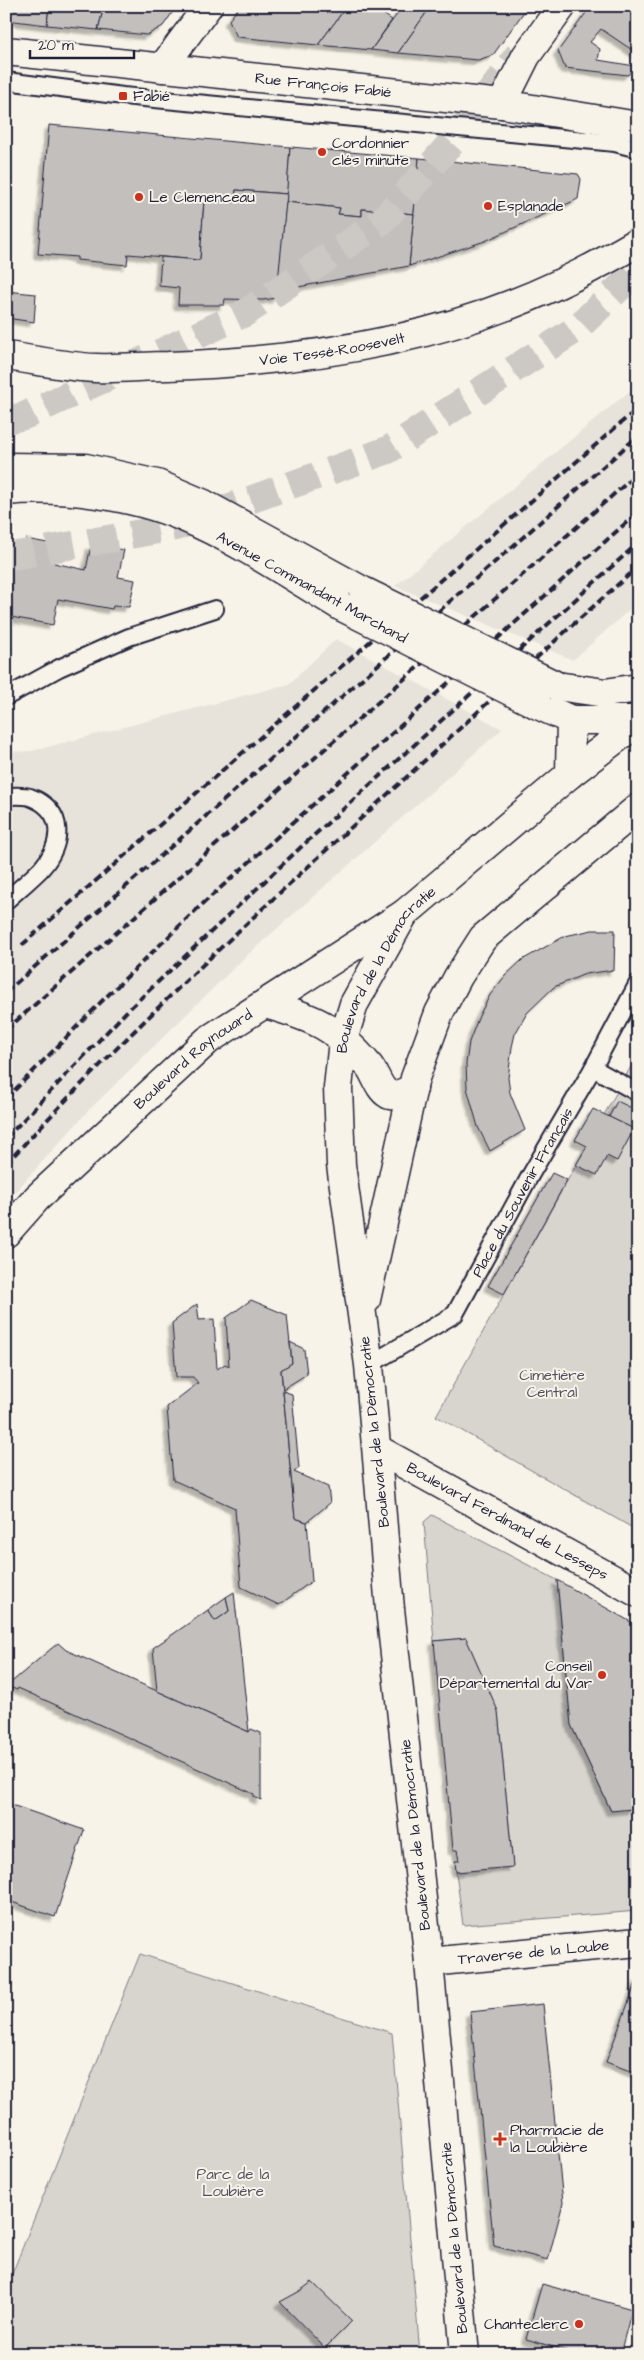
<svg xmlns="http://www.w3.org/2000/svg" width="644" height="2360" viewBox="0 0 644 2360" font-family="'Architects Daughter',sans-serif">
	<defs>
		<filter id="shadow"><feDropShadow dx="-4.5" dy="4.5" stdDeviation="1" flood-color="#0004"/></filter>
	</defs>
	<rect width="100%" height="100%" fill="#f7f3e8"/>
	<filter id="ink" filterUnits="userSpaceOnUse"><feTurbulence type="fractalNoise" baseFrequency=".02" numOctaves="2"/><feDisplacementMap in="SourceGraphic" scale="10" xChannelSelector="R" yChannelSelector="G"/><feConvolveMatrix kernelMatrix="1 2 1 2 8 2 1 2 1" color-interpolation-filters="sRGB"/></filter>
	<g filter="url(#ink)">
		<!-- built -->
		<g fill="#e7e3db">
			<path d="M638,384V602L573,660L395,586Z"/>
			<path d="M336,639L502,729L243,959L89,1110L6,1202V752L32,751L289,684Z"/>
		</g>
		<!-- green -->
		<g fill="#d8d5cf" stroke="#7d7c85">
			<path d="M638,1054V1531L436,1416Z"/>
			<path d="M432,1515L557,1580L571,1725L611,1811L638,1794V1911L463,1925L456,1872L513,1866L498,1712L466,1638L434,1641L424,1522Z"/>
			<path d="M140,1954L392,2033L420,2354H6V2289Z"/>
		</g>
		<!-- building -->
		<g fill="#c2bfbd" stroke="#22223b" filter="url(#shadow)">
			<path d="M6,6H49L47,25L6,20Z"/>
			<path d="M49,6H104L98,30L47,25Z"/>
			<path d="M104,6H177L163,26L147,35L98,30Z"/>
			<path d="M240,6H347L318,45L237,37L229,20Z"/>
			<path d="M347,6H372L392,20L371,50L318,45Z"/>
			<path d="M403,6H431L398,53L371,50Z"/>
			<path d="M431,6H528L493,55L478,60L398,53Z"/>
			<path d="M591,6H638V54L601,29L590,42L600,49L598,60L635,66L628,75L565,68L558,51Z"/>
			<path d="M49,125L290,147L287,194L236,190L235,202L204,200L200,260L128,254L127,265L77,260V257L38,254Z"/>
			<path d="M290,147L419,158L414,214L362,209V216L338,214L340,208L286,202Z"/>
			<path d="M419,158L578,174L581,179L578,199L485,241L409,266Z"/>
			<path d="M236,190L287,194L277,298L263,300L225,299L224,305H178L179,288L159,286L161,257L200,260L204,200L235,202Z"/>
			<path d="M286,202L340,208L338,214L362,216V209L414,214L409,266L277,291Z"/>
			<path d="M6,291L36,294L34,322L6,318Z"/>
			<path d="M26,539L58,545L54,563L86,570L91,545L124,550L118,577L135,580L129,607L113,606L112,609L58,599L53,625L6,616V547L23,550Z"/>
			<path d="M592,930H615L614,970L585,974L554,987L527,1013L515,1034L512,1047L508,1078L510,1093L525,1130L490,1151L478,1127L467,1088L466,1064L469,1042L479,1016L490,995L505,976L522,960L565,936Z"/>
			<path d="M617,1101L638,1111V1123L634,1129L609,1117Z"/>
			<path d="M593,1109L634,1129L617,1161L607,1156L597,1175L576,1165L587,1146L575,1140Z"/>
			<path d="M552,1173L567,1180L504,1294L488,1286Z"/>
			<path d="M251,1300L287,1315L292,1363L281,1370L295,1518L307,1522L312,1581L279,1605L241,1587L235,1508L173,1480L167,1407L198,1383L193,1377H176L172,1323L197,1304L199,1320L214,1319L217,1369L225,1364L229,1366L226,1318Z"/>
			<path d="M290,1342L304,1349L307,1374L283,1389L281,1370L292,1363Z"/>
			<path d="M283,1391L292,1394L299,1468L294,1472L328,1487L330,1503L307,1522L295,1518Z"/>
			<path d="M557,1580L638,1626V1794L632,1809L611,1811L571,1725Z"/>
			<path d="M234,1592L249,1732L157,1691L153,1648L208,1610L215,1621L229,1611L226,1597Z"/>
			<path d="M226,1597L229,1611L215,1621L208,1610Z"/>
			<path d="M466,1638L498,1711L513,1867L456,1872L455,1861H459L457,1850H453L434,1641Z"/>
			<path d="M58,1643L66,1650L157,1691L249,1732L251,1729L261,1733V1800L254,1797V1794L18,1688L17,1690L7,1686Z"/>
			<path d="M6,1803L84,1830L55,1917L6,1900Z"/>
			<path d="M638,1977V2074L606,2062Z"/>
			<path d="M543,2004L563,2203L548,2260L494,2246L470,2012Z"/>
			<path d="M312,2282L352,2321L325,2348L280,2302L300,2291Z"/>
			<path d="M542,2284L632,2309L620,2354H578L526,2339Z"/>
		</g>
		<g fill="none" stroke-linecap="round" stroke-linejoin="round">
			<!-- motorway-tunnel -->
			<g stroke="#ccc9c5" stroke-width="28" stroke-dasharray="28 14" stroke-linecap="butt">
				<path d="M6,420L24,416L245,313L382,221L460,133L519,54"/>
				<path d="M6,557L175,527L388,450L575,330L638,270"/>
			</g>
			<!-- service casing -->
			<g stroke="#22223b" stroke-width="20">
				<g id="service">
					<path d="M6,81L123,96L615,143L638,149"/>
					<path d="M6,697L59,668L129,637L215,609"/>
					<path d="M6,796C13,796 23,795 30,797C66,810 63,844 41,869C30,880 18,890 6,901"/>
					<path d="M593,1068L638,1093"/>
					<path id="s1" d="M369,1365L455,1314L531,1174L593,1068L638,983"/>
				</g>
			</g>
			<!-- minor casing -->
			<g stroke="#22223b" stroke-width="31">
				<g id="minor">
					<path d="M162,68L208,6"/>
					<path d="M502,104L526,56L562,6"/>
					<path id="s2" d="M377,1449L638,1593"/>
					<path id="s3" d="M429,1962L638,1942"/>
				</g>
			</g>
			<!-- tertiary casing -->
			<g stroke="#22223b" stroke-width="31">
				<g id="tertiary">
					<path id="s4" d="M6,356C36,360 66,367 96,368C120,369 144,366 168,366C282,362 406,346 512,304C556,287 597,266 638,242"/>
					<path d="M266,1004C314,1018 335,1026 369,1066C375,1073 379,1089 388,1094C394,1098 406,1091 413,1089"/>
					<path id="s5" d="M6,1233L37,1198L208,1040L404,914"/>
				</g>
			</g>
			<!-- secondary casing -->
			<g stroke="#22223b" stroke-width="31">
				<g id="secondary">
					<path d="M570,774L571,720"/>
					<path d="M366,1300L415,1078L439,1013L458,977L483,938L638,808"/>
					<path id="s6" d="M465,2354L429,1962L390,1609L369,1365L341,1165L338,1088L343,1040L354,1004L404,914L570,774L638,722"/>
				</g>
			</g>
			<!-- primary casing -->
			<g stroke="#22223b" stroke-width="31">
				<g id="primary">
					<path id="s7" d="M6,51L502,104L638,126"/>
					<path d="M6,467L86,468L157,484L204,504L363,591"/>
					<path d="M6,491C61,486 132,495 183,517C238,540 290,576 342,607"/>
					<path d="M557,686L605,693L638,688"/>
					<path d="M538,705L571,720H638"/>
				</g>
			</g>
			<!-- service -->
			<use href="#service" stroke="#f7f3e8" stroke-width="16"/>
			<!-- minor -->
			<use href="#minor" stroke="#f7f3e8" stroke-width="28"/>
			<!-- tertiary -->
			<use href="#tertiary" stroke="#f7f3e8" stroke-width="28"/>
			<!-- secondary -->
			<use href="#secondary" stroke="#f7f3e8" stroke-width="28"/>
			<!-- primary -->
			<use href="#primary" stroke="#f7f3e8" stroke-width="28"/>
			<!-- rail -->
			<g stroke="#22223b" stroke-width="4" stroke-dasharray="8 4" stroke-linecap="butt">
				<path d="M22,945L638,408"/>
				<path d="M6,992L638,436"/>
				<path d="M6,1030L638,473"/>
				<path d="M6,1099L103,1000L196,910L638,512"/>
				<path d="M6,1138L126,1012L300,848L638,543"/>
				<path d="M6,1164C133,1025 272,899 411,773C487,704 561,634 638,567"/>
			</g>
			<!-- primary-bridge casing -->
			<g stroke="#22223b" stroke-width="31" stroke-linecap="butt">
				<g id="primary-bridge">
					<path d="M363,591L557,686"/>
					<path d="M342,607L538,705"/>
				</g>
			</g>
			<!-- primary-bridge -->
			<use href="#primary-bridge" stroke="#f7f3e8" stroke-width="28"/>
		</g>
	</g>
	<!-- markers -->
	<g fill="#c8321e" stroke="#f7f3e8" stroke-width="2">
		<rect x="118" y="91" width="10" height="10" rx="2.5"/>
		<circle cx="322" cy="152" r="5"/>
		<circle cx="139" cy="197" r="5"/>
		<circle cx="488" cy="206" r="5"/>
		<circle cx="602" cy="1675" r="5"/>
		<path d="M497.5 2131.5h5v5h5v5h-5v5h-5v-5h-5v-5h5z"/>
		<circle cx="579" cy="2324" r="5"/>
	</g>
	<g text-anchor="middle" stroke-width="4" stroke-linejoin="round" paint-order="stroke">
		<!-- street labels -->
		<g font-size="15" fill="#22223b" stroke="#f7f3e8">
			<text dy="5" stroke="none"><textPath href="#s7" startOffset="319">Rue François Fabié</textPath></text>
			<text dy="5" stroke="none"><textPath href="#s4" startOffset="328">Voie Tessé-Roosevelt</textPath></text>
			<text transform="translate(312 587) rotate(29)" y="5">Avenue Commandant Marchand</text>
			<text dy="5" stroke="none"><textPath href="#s6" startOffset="1404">Boulevard de la Démocratie</textPath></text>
			<text dy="5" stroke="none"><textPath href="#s5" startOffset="256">Boulevard Raynouard</textPath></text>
			<text dy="5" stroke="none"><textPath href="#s1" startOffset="239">Place du Souvenir Français</textPath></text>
			<text transform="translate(374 1432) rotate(-96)" y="5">Boulevard de la Démocratie</text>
			<text dy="5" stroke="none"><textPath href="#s2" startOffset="149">Boulevard Ferdinand de Lesseps</textPath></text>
			<text transform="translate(415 1835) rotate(-96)" y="5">Boulevard de la Démocratie</text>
			<text dy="5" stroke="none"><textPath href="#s3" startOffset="105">Traverse de la Loube</textPath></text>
			<text transform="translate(454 2238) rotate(-95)" y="5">Boulevard de la Démocratie</text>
		</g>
		<!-- poi labels -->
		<g font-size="15" fill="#22223b" stroke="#f7f3e8" text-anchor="start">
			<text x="133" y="101">Fabié</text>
			<text x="332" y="148">Cordonnier<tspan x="332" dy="17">clés minute</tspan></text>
			<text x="149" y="202">Le Clemenceau</text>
			<text x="498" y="211">Esplanade</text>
			<text x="592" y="1671" text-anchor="end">Conseil<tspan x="592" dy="17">Départemental du Var</tspan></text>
			<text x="510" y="2135">Pharmacie de<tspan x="510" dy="17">la Loubière</tspan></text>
			<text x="569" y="2329" text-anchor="end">Chanteclerc</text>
		</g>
		<!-- park labels -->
		<g font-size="15" fill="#504f60" stroke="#f7f3e8">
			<text x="552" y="1380">Cimetière<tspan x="552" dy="17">Central</tspan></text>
			<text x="233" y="2179">Parc de la<tspan x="233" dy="17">Loubière</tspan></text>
		</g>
	</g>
	<!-- margin -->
	<rect width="644" height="2360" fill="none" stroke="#f7f3e8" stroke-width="25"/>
	<rect x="12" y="12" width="619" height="2335" fill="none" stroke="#22223b" stroke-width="2" filter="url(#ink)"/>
	<!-- scale -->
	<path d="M30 50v8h104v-8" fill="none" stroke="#22223b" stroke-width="2.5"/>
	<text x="38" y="50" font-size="15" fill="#22223b" stroke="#f7f3e8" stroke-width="4" paint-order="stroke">20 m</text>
</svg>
